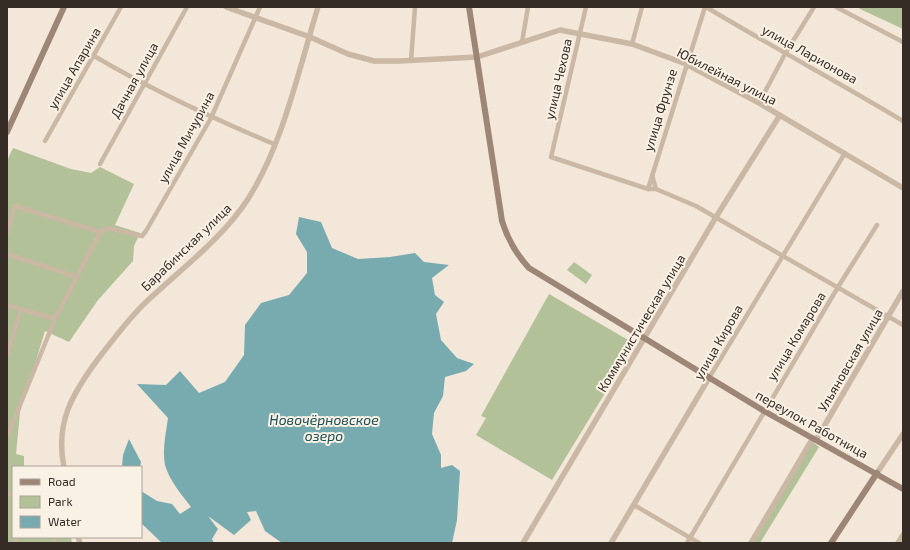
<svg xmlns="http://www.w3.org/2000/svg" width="910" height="550" viewBox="0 0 910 550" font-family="'Exo 2',sans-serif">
	<rect width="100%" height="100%" fill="#f2e7d9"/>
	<!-- green -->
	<g fill="#b2c198">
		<path d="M858,7H903V29L860,9Z"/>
		<path d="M13,148L71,169L91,173L100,167L134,184L115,225L140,233L134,246L133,261L98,300L69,342L45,331L20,412L16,454L24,456V467H13V537H71L72,543H7V161Z"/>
		<path d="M574,262L592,275L586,284L567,270Z"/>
		<path d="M549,294L635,344L552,480L476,435L486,418L481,416Z"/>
		<path d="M813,442L819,447L760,543H753Z"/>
	</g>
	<!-- water -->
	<g fill="#77abb0">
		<path d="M299,217L321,222L332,248L358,259L390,257L415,253L424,262L449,265L432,278L435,295L444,302L436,314L441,340L457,358L474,364L466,371L445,377L443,396L434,413L432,434L441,455V468L452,465L460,471L457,520L452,543H282L265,531L256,511L247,512L251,520L234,535L208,516L218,529L212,539L214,543H162L141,523V491L157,501L172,504L180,514L191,507C182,495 169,480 165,465C162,450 166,433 168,418L137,384L166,385L180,371L199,393L225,382L244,355L245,325L261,303L289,295L307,273V252L296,234Z"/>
		<path d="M129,439L141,462L140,467H122L123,455Z"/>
	</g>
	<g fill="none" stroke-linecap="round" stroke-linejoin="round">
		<!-- minor -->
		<g stroke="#cab7a4" stroke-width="4.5">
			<path d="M586,7L551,157L648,189H656L696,206L903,325"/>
			<path d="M706,7C771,46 838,82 903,121"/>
			<path d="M836,7L903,42"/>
			<path d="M522,42L528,7"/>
			<path d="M632,44L642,7"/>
			<path d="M94,56C152,90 212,118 274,144"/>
			<path d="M411,61L415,7"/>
			<path d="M759,103L785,54L814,7"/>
			<path d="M45,141L121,7"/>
			<path d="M100,164L187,7"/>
			<path d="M652,175L656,189"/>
			<path d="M648,189L705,7"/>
			<path d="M7,233L15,206L100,232"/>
			<path d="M7,254L77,277"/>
			<path d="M7,305L55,319"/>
			<path d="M7,356L21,309"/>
			<path d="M709,378L845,153"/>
			<path d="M7,437L55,319L100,232L108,228L142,236L146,231L211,118L260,7"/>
			<path d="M7,493L13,494"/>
			<path d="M634,505L699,543"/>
			<path d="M15,543L17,537"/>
			<path d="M54,543L56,537"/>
			<path d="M687,543L838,287L877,225"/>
		</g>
		<!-- tertiary -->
		<g stroke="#cab7a4" stroke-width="5.5">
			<path d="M226,7L310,37L348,54L374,61H400L477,57L560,30L632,44L686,64L759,103L903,188"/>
			<path d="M816,440L903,291"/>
			<path d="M64,467C55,423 72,394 98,359C113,340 128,319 146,302C181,269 222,239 248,199C283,144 299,69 318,7"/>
			<path d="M877,473L903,434"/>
			<path d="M78,537L80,543"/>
			<path d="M523,543L716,217L780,115"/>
			<path d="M611,543L709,378"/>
			<path d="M751,543L813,438"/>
			<path d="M898,543L903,535"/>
		</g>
		<!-- secondary -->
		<g stroke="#9e8676" stroke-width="6">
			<path d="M469,7L502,221C508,240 516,254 529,268L764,411L903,489"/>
			<path d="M7,132L64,7"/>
			<path d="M831,543L877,473"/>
		</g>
	</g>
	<g text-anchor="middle" stroke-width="4" stroke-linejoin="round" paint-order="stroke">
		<!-- street labels -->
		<g font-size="13" fill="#352c26" stroke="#faf1e5">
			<text transform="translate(810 54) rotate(29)" y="5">улица Ларионова</text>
			<text transform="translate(74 68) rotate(-60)" y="5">улица Апарина</text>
			<text transform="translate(727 76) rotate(27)" y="5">Юбилейная улица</text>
			<text transform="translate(558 79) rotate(-77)" y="5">улица Чехова</text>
			<text transform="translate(134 80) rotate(-61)" y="5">Дачная улица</text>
			<text transform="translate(660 110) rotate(-73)" y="5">улица Фрунзе</text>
			<text transform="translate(186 137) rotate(-61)" y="5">улица Мичурина</text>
			<text transform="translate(186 247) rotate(-44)" y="5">Барабинская улица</text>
			<text transform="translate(641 323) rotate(-59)" y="5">Коммунистическая улица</text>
			<text transform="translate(796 336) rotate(-59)" y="5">улица Комарова</text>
			<text transform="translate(718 342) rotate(-60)" y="5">улица Кирова</text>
			<text transform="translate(850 360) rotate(-60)" y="5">Ульяновская улица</text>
			<text transform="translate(812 424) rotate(29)" y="5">переулок Работница</text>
		</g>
		<!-- water labels -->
		<g font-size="14" font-style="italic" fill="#1b5158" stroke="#faf1e5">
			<text x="324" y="425">Новочёрновское<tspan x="324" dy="16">озеро</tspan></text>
		</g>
	</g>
	<!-- border -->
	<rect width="910" height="550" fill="none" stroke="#352c26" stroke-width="16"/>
	<!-- legend -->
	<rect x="12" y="466" width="130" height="72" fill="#faf1e5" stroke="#aba299"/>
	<rect x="20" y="479" width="20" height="6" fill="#9e8676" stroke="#aba299"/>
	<text x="48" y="486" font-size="12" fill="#352c26">Road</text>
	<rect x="20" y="496" width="20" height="12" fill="#b2c198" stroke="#aba299"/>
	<text x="48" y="506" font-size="12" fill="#352c26">Park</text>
	<rect x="20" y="516" width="20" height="12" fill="#77abb0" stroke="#aba299"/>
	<text x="48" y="526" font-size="12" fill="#352c26">Water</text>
</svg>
